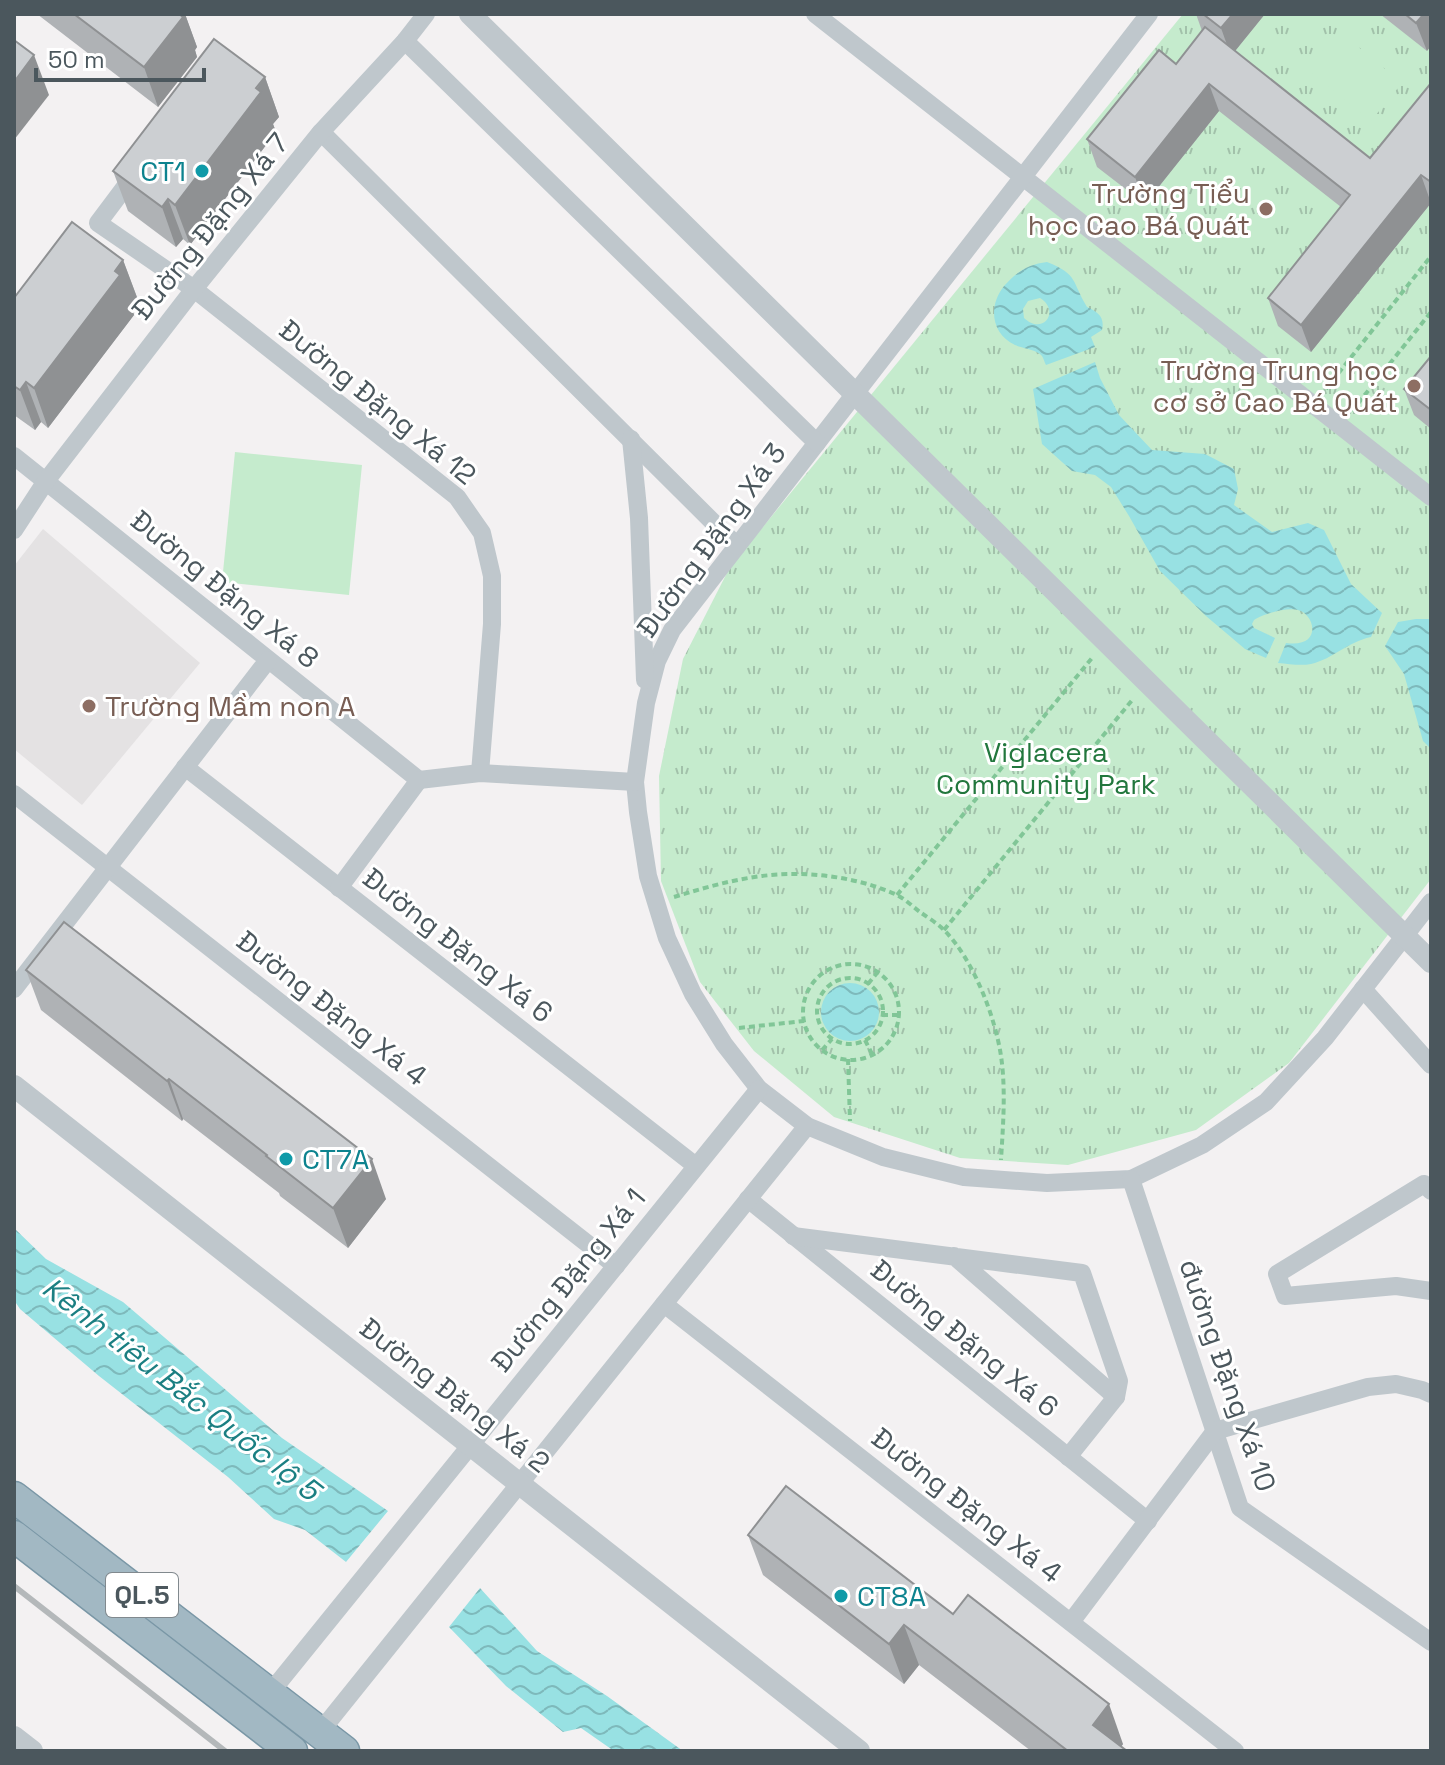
<svg xmlns="http://www.w3.org/2000/svg" width="1445" height="1765" viewBox="0 0 1445 1765" font-family="'Space Grotesk',sans-serif">
	<defs>
		<pattern id="park-tufts" width="24" height="20" patternUnits="userSpaceOnUse" patternTransform="scale(2)"><rect width="24" height="20" fill="#c5ebcd"/><path d="M3 7l-1-3M5 7V3M7 7l1-3M15 17l-1-3M17 17v-4M19 17l1-3" fill="none" stroke="#a2c1aa"/></pattern>
		<pattern id="water-waves" width="16" height="10" patternUnits="userSpaceOnUse" patternTransform="scale(2)"><rect width="16" height="10" fill="#98e1e3"/><path d="M0 5q4-4 8 0t8 0" fill="none" stroke="#7eb9bb"/></pattern>
	</defs>
	<rect width="100%" height="100%" fill="#f3f1f2"/>
	<!-- education -->
	<path fill="#e4e2e3" d="M43,529L200,663L82,805L14,749V566Z"/>
	<!-- park -->
	<path fill="url(#park-tufts)" d="M1183,14H1431V879L1289,1063L1196,1130L1068,1165L960,1158L834,1117L754,1051L700,982L661,881L659,776L683,659L730,567Z"/>
	<!-- garden -->
	<g fill="#c5ebcd">
		<path d="M1339,31L1402,83L1371,121L1307,69Z"/>
		<path d="M235,452L362,465L349,595L222,582Z"/>
	</g>
	<!-- water -->
	<g fill="url(#water-waves)" fill-rule="evenodd">
		<path d="M1047,262C1079,275 1071,281 1087,307C1098,312 1105,317 1102,330L1091,337L1095,347L1046,365C1044,361 1043,356 1040,354C1033,349 1022,348 1015,345C991,334 988,306 1004,286C1016,272 1029,264 1047,262ZM1040,298C1061,311 1043,336 1024,318L1023,309L1028,301Z"/>
		<path d="M1095,362L1100,378L1119,415L1152,450L1205,454L1234,469L1238,489L1234,505L1272,532L1308,523L1324,530L1351,584L1382,613L1371,637C1347,642 1333,659 1311,664C1301,666 1289,664 1278,663L1286,643C1323,648 1315,614 1298,610C1287,607 1263,614 1254,620L1252,624L1254,628L1275,638L1266,658L1245,649L1206,616L1160,571L1129,516L1111,487L1095,475L1072,471L1042,444L1033,389Z"/>
		<path d="M1416,619H1431V749L1423,741L1404,674L1385,646L1398,622Z"/>
		<circle cx="850" cy="1012" r="29"/>
		<path d="M14,1228L46,1259L123,1302L282,1438L388,1511L346,1562L305,1530L274,1519L228,1477L99,1376L20,1309L14,1300Z"/>
		<path d="M480,1588L537,1651L607,1696L683,1751H614L581,1728L563,1732L506,1686L449,1627Z"/>
	</g>
	<g fill="none" stroke-linecap="round" stroke-linejoin="round">
		<!-- trunk casing -->
		<g stroke="#7a97a6" stroke-width="33">
			<g id="trunk">
				<path d="M14,1497L344,1751"/>
				<path d="M14,1536L292,1751"/>
			</g>
		</g>
		<!-- path -->
		<g stroke="#81c697" stroke-width="4" stroke-dasharray="6 4" stroke-linecap="butt">
			<path d="M1326,389L1431,256"/>
			<path d="M1352,411L1431,312"/>
			<path d="M897,895L1092,658"/>
			<path d="M674,897C713,885 752,874 793,874C828,874 863,880 895,894C904,898 912,906 920,912C927,917 937,923 944,930C973,959 995,1016 1001,1056C1006,1090 1003,1126 1001,1160"/>
			<path d="M944,930L1133,699"/>
			<circle cx="851" cy="1012" r="48"/>
			<circle cx="850" cy="1011" r="33"/>
			<path d="M868,984L877,973"/>
			<path d="M882,1015H898"/>
			<path d="M739,1028L804,1021"/>
			<path d="M865,1040L872,1054"/>
			<path d="M822,1050L832,1039"/>
			<path d="M848,1059L850,1121"/>
		</g>
		<!-- minor -->
		<g stroke="#bfc7cc" stroke-width="18">
			<path d="M815,14L1431,497"/>
			<path d="M1149,14L672,630L657,661L646,703L635,782L638,812L648,876L667,938L693,994L724,1044L759,1089L807,1126L883,1157L964,1177L1047,1183L1131,1179L1202,1145L1266,1102L1325,1038L1431,902"/>
			<path d="M405,41L817,443"/>
			<path d="M321,132L737,546"/>
			<path d="M134,175L98,223L194,289L457,497L482,533L492,576V624L480,773"/>
			<path d="M631,439L639,518L645,680"/>
			<path d="M14,456L419,780L480,773L635,782"/>
			<path d="M14,530L46,481L194,289L321,132L405,41L426,14"/>
			<path d="M185,767L696,1166"/>
			<path d="M14,794L616,1266"/>
			<path d="M339,888L419,780"/>
			<path d="M14,989L268,660"/>
			<path d="M1363,989L1431,1065"/>
			<path d="M1131,1179L1240,1508L1431,1642"/>
			<path d="M1431,1191L1424,1184L1277,1274L1285,1296L1396,1286L1431,1291"/>
			<path d="M748,1199L1148,1521"/>
			<path d="M793,1236L1082,1273L1119,1381L1116,1397L954,1256"/>
			<path d="M664,1304L1235,1751"/>
			<path d="M1068,1457L1116,1397"/>
			<path d="M1071,1622L1215,1431L1368,1387L1396,1384L1422,1390L1431,1394"/>
			<path d="M270,1693L759,1089"/>
			<path d="M320,1732L807,1126"/>
		</g>
		<!-- tertiary -->
		<g stroke="#bfc7cc" stroke-width="22">
			<path d="M470,14L1431,962"/>
			<path d="M14,1086L859,1751"/>
			<path d="M14,1737L32,1751"/>
		</g>
		<!-- trunk -->
		<use href="#trunk" stroke="#a2b8c3" stroke-width="30"/>
		<!-- rail -->
		<path stroke="#b4b8ba" stroke-width="6" d="M14,1586L225,1751"/>
	</g>
	<!-- wall -->
	<g fill="#afb2b5">
		<path d="M37,14H185L197,47L195,50L197,57L158,107Z"/>
		<path d="M1196,14H1265L1235,51L1370,158L1431,83V203L1311,352L1278,326L1268,298L1341,207L1219,111L1145,204L1097,167L1087,139L1176,64L1202,31Z"/>
		<path d="M1380,14H1431L1427,51Z"/>
		<path d="M265,77L279,117L273,124L276,132L190,245L183,239L176,247L128,211L113,171Z"/>
		<path d="M123,260L138,300L132,308L134,315L48,428L41,422L35,430L14,415V298Z"/>
		<path d="M1431,356V429L1414,415L1404,389Z"/>
		<path d="M26,970L386,1199L348,1248L280,1196L279,1193L183,1119L182,1121L41,1010Z"/>
		<path d="M748,1535L1123,1744L1121,1747L1127,1751H1031L919,1665L904,1684L763,1575Z"/>
	</g>
	<!-- shaded-wall -->
	<g fill="#8f9193">
		<path d="M178,14H185L197,47L195,50L197,57L158,107L144,67Z"/>
		<path d="M1233,14H1265L1231,56L1221,28Z"/>
		<path d="M1424,14H1431V46L1427,51L1416,23Z"/>
		<path d="M34,55L49,95L14,140V82Z"/>
		<path d="M265,77L279,117L273,124L276,132L190,245L175,205Z"/>
		<path d="M1209,84L1219,111L1145,204L1135,177Z"/>
		<path d="M1421,175L1431,203L1311,352L1301,325Z"/>
		<path d="M168,199L183,239L176,247L162,207Z"/>
		<path d="M123,260L138,300L132,308L134,315L48,428L34,388Z"/>
		<path d="M26,382L41,422L35,430L20,390Z"/>
		<path d="M169,1079L183,1119L182,1121L167,1081Z"/>
		<path d="M372,1159L386,1199L348,1248L333,1208Z"/>
		<path d="M904,1625L919,1665L904,1684L889,1644Z"/>
		<path d="M1109,1704L1123,1744L1118,1751L1093,1725Z"/>
	</g>
	<!-- building -->
	<g fill="#cccfd2" stroke="#8f9193" stroke-width="2">
		<path d="M74,14H179L183,17L144,67Z"/>
		<path d="M1203,14H1233L1221,28Z"/>
		<path d="M1405,14H1424L1416,23Z"/>
		<path d="M1205,27L1370,158L1431,83V182L1421,175L1301,325L1268,298L1350,195L1209,84L1135,177L1087,139L1159,50L1176,64Z"/>
		<path d="M214,39L265,77L256,88L261,92L175,205L168,199L162,207L113,171Z"/>
		<path d="M14,40L34,55L14,82Z"/>
		<path d="M72,222L123,260L115,271L120,275L34,388L26,382L20,390L14,386V298Z"/>
		<path d="M1431,356V410L1404,389Z"/>
		<path d="M64,922L372,1159L333,1208L266,1156L267,1155L169,1079L167,1081L26,970Z"/>
		<path d="M786,1486L953,1614L968,1595L1109,1704L1093,1725L1127,1751H1068L904,1625L889,1644L748,1535Z"/>
	</g>
	<!-- markers -->
	<g fill="#0f9aa8" stroke="#fff" stroke-width="3">
		<circle cx="202" cy="171" r="8"/>
		<circle cx="286" cy="1159" r="8"/>
		<circle cx="841" cy="1596" r="8"/>
	</g>
	<g fill="#8d6e63" stroke="#fff" stroke-width="3">
		<circle cx="1266" cy="209" r="8"/>
		<circle cx="1414" cy="386" r="8"/>
		<circle cx="89" cy="706" r="8"/>
	</g>
	<g text-anchor="middle" stroke-width="6" stroke-linejoin="round" paint-order="stroke">
		<!-- shield labels -->
		<rect fill="#fff" stroke="#81898e" stroke-width="2" x="106" y="1573" width="72" height="44" rx="6"/>
		<g font-size="26" font-weight="bold" fill="#4b575d">
			<text x="142" y="1604">QL.5</text>
		</g>
		<!-- culture labels -->
		<g font-size="28" fill="#0d838f" stroke="#fff" text-anchor="start">
			<text x="186" y="181" text-anchor="end">CT1</text>
			<text x="302" y="1169">CT7A</text>
			<text x="857" y="1606">CT8A</text>
		</g>
		<!-- education labels -->
		<g font-size="28" fill="#785e54" stroke="#fff" text-anchor="end">
			<text x="1250" y="203">Trường Tiểu<tspan x="1250" dy="32">học Cao Bá Quát</tspan></text>
			<text x="1398" y="380">Trường Trung học<tspan x="1398" dy="32">cơ sở Cao Bá Quát</tspan></text>
			<text x="105" y="716" text-anchor="start">Trường Mầm non A</text>
		</g>
		<!-- street labels -->
		<g font-size="28" fill="#4b575d" stroke="#fff">
			<text transform="translate(210 226) rotate(-51)" y="10">Đường Đặng Xá 7</text>
			<text transform="translate(378 402) rotate(39)" y="10">Đường Đặng Xá 12</text>
			<text transform="translate(711 540) rotate(-54)" y="10">Đường Đặng Xá 3</text>
			<text transform="translate(225 589) rotate(39)" y="10">Đường Đặng Xá 8</text>
			<text transform="translate(458 945) rotate(38)" y="10">Đường Đặng Xá 6</text>
			<text transform="translate(332 1008) rotate(38)" y="10">Đường Đặng Xá 4</text>
			<text transform="translate(568 1280) rotate(-51)" y="10">Đường Đặng Xá 1</text>
			<text transform="translate(965 1338) rotate(39)" y="10">Đường Đặng Xá 6</text>
			<text transform="translate(1228 1375) rotate(71)" y="10">đường Đặng Xá 10</text>
			<text transform="translate(455 1395) rotate(38)" y="10">Đường Đặng Xá 2</text>
			<text transform="translate(967 1505) rotate(38)" y="10">Đường Đặng Xá 4</text>
		</g>
		<!-- park labels -->
		<g font-size="28" fill="#22773d" stroke="#fff">
			<text x="1046" y="762">Viglacera<tspan x="1046" dy="32">Community Park</tspan></text>
		</g>
		<!-- water labels -->
		<g font-size="30" font-style="italic" fill="#1b7f82" stroke="#fff">
			<text transform="translate(181 1389) rotate(38)" y="10">Kênh tiêu Bắc Quốc lộ 5</text>
		</g>
	</g>
	<!-- border -->
	<rect width="1445" height="1765" fill="none" stroke="#4b575d" stroke-width="32"/>
	<!-- scale -->
	<path d="M36 68v12h168v-12" fill="none" stroke="#4b575d" stroke-width="4"/>
	<text x="48" y="68" font-size="24" fill="#4b575d" stroke="#ffffff" stroke-width="6" paint-order="stroke">50 m</text>
</svg>
